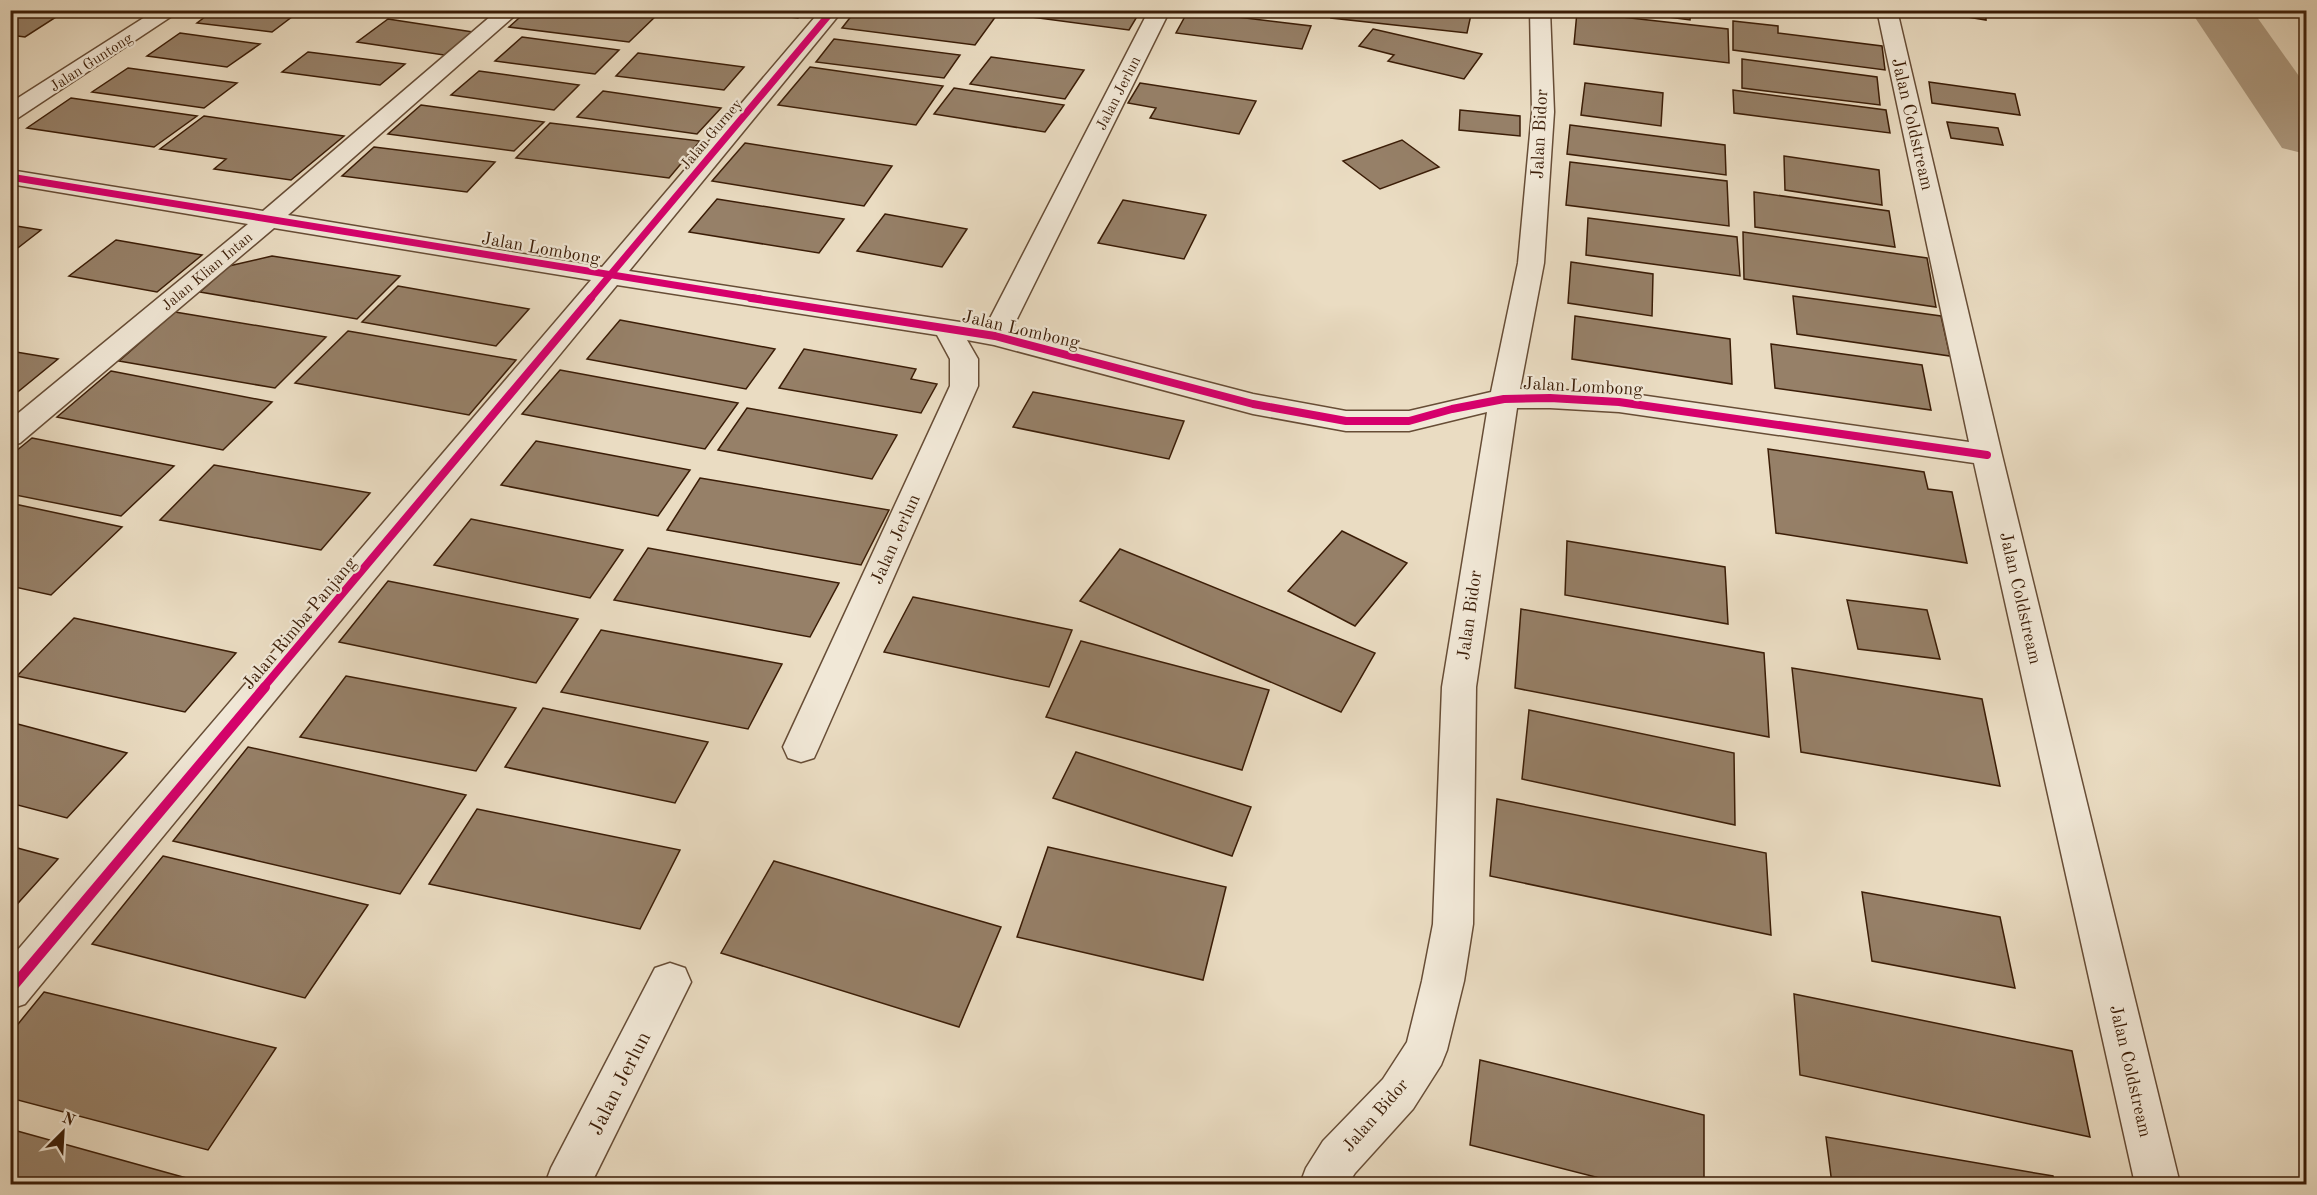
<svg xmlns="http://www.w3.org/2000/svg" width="2317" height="1195" viewBox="0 0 2317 1195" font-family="'Old Standard TT',serif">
	<rect width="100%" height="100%" fill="#eadcc2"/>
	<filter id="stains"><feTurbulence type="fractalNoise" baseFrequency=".00333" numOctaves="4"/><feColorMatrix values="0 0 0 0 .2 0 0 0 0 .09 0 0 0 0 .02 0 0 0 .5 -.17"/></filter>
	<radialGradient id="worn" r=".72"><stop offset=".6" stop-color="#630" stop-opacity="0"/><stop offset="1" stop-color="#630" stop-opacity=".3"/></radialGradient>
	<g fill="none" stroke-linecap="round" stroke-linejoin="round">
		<!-- river -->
		<path fill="#ae9b82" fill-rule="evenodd" d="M2190,10H2252L2306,86V154L2282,148Z"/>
	</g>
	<!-- building -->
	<g fill="#968068" stroke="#3b1d07" stroke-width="1.5">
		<path d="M10,10H67L25,37L10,35Z"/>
		<path d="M214,10H301L272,32L197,23Z"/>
		<path d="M437,10H481L475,15Z"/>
		<path d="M528,10H638L659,13L629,42L509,27Z"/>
		<path d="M730,10H805L798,18Z"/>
		<path d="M856,10H955L996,16L975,45L842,28Z"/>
		<path d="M1010,10H1141L1129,30L1008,14Z"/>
		<path d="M1333,10H1472L1467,33L1331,18Z"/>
		<path d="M1616,10H1691L1690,20Z"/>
		<path d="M1926,10H1986V20Z"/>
		<path d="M1188,11L1311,26L1302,49L1176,33Z"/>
		<path d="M1577,12L1728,29L1729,63L1574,44Z"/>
		<path d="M388,19L473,32L444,55L357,42Z"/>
		<path d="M1733,21L1778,26V33L1882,46L1885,70L1733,50Z"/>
		<path d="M1373,29L1482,54L1464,79L1388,61L1394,55L1359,46Z"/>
		<path d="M180,33L260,44L227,67L147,56Z"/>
		<path d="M522,37L619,50L595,74L495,61Z"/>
		<path d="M834,39L960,55L944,78L816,62Z"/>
		<path d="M308,52L405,64L380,85L282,72Z"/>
		<path d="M638,53L744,67L724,90L616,76Z"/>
		<path d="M991,57L1084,70L1065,99L970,84Z"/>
		<path d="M1742,59L1877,77L1880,105L1742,88Z"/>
		<path d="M810,67L943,86L916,125L778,105Z"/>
		<path d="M128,68L237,83L204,108L92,92Z"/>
		<path d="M479,71L579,85L554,110L451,95Z"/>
		<path d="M1929,82L2015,94L2020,115L1932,103Z"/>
		<path d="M1140,83L1256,101L1239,134L1150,118L1156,108L1128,103Z"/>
		<path d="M1585,83L1663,93L1661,126L1581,115Z"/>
		<path d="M954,88L1064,105L1045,132L934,114Z"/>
		<path d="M1733,90L1886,110L1890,133L1734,113Z"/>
		<path d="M603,91L721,108L697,134L577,117Z"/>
		<path d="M71,98L197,116L154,147L27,128Z"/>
		<path d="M421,105L544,122L514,151L388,134Z"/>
		<path d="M1460,110L1520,116V136L1459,130Z"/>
		<path d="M204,116L344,136L291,180L214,169L226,159L160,149Z"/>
		<path d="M1947,122L1998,128L2003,145L1951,138Z"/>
		<path d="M550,123L700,141L669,178L516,158Z"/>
		<path d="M1570,125L1725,145L1726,175L1567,154Z"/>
		<path d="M1402,140L1439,167L1380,189L1343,161Z"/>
		<path d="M745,143L892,166L864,206L712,181Z"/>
		<path d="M374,147L495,162L467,192L342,176Z"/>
		<path d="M1784,156L1879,170L1882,205L1785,190Z"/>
		<path d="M1570,162L1727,181L1729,226L1566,205Z"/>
		<path d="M1754,192L1889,211L1895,247L1755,227Z"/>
		<path d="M717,199L844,219L819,253L689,232Z"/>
		<path d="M1123,200L1206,215L1184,259L1098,243Z"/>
		<path d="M885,214L967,229L942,267L857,251Z"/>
		<path d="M1588,218L1737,237L1740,276L1586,255Z"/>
		<path d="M10,225L41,230L10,254Z"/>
		<path d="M1743,232L1927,258L1936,307L1744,279Z"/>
		<path d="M116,240L202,255L157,292L69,276Z"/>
		<path d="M272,256L400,276L357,319L200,292L229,266Z"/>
		<path d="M1571,262L1653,274L1652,316L1568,303Z"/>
		<path d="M398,286L529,309L496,346L362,322Z"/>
		<path d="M1793,296L1941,316L1950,356L1797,334Z"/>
		<path d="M175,312L326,337L275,388L119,361Z"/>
		<path d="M1575,316L1730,339L1732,384L1572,359Z"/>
		<path d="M620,320L775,349L746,389L587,359Z"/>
		<path d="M348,331L516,360L469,415L295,383Z"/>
		<path d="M1771,344L1922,365L1931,410L1775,388Z"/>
		<path d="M804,349L916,369L911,379L937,384L921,413L779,388Z"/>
		<path d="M10,351L58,359L14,395H10Z"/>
		<path d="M560,370L738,403L705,449L522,414Z"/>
		<path d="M111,371L272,402L223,450L57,417Z"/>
		<path d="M1033,392L1184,421L1169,459L1013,427Z"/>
		<path d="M747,408L897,435L872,479L718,450Z"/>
		<path d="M32,438L174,466L121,516L10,494V456Z"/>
		<path d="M536,441L690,470L658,516L501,485Z"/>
		<path d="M1768,449L1924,472L1928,489L1952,492L1967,563L1776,533Z"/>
		<path d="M214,465L370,493L321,550L160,520Z"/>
		<path d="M700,478L889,510L861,565L667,530Z"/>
		<path d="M10,503L122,527L51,595L10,586Z"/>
		<path d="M471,519L623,550L590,598L434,565Z"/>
		<path d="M1342,531L1407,563L1355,626L1288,591Z"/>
		<path d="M1567,541L1725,567L1728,624L1565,595Z"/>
		<path d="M648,548L839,583L810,637L614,600Z"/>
		<path d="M1120,549L1375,653L1341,712L1080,601Z"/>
		<path d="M388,581L578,619L536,683L339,642Z"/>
		<path d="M913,597L1072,630L1049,687L884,652Z"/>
		<path d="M1847,600L1927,610L1940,659L1858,649Z"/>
		<path d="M1521,609L1764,653L1769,737L1515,688Z"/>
		<path d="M74,618L236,653L185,712L17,676Z"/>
		<path d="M601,630L782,664L748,729L561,692Z"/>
		<path d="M1081,641L1269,690L1242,770L1046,717Z"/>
		<path d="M1792,668L1982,699L2000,786L1801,752Z"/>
		<path d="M346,676L516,708L476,771L300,737Z"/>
		<path d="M543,708L708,742L675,803L505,767Z"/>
		<path d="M1529,710L1734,753L1735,825L1522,779Z"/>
		<path d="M10,722L127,753L67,818L10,803Z"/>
		<path d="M248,747L466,795L400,894L173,841Z"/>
		<path d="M1076,752L1251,807L1232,856L1053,798Z"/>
		<path d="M1497,799L1766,853L1771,935L1490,876Z"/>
		<path d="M477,809L680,850L640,929L429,884Z"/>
		<path d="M10,846L58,859L10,912Z"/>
		<path d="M1048,847L1226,887L1203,980L1017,937Z"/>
		<path d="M163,856L368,905L305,998L92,944Z"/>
		<path d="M774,861L1001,927L959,1027L721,953Z"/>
		<path d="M1862,892L2000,917L2015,988L1872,961Z"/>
		<path d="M44,992L276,1048L208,1150L10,1098V1034Z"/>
		<path d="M1794,994L2072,1051L2090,1137L1800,1075Z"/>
		<path d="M1480,1060L1704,1115V1184H1623L1470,1145Z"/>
		<path d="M10,1129L208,1184H10Z"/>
		<path d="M1826,1137L2053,1176L2055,1184H1832Z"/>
	</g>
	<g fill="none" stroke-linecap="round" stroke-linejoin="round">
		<!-- street casing -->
		<g stroke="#674d36" stroke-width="3">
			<g id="street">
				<path d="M156,10H181L18,118L10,120V103Z"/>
				<path d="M498,10H521L288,215L602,267L821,10H843L629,271L986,326L1149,10H1170L1011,331L1253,394L1346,411H1409L1491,392L1518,263L1532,112L1530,10H1550L1554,112L1544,263L1520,389L1619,392L1969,442L1877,10H1897L2002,455L2180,1184H2135L1974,463L1619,412L1550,408H1517L1476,687L1473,924L1464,981L1447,1050L1441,1065L1413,1109L1355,1173L1348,1184H1300L1306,1168L1323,1141L1383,1079L1407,1042L1422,981L1433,924L1442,687L1487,412L1409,431H1346L1253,414L994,345L967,340L978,359V386L819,747L814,758L801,762L788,758L783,747L950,386V359L937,335L617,285L25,1004L10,1009V959L591,280L274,228L20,443L10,446V420L248,224L10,184V170L263,211Z"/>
				<path d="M670,963L685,968L691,982L591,1184H545L551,1168L655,968Z"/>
			</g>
		</g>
		<!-- street -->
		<use href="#street" fill="#f1e8d7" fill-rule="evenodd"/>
		<!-- cycleway-far2 casing -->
		<g stroke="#f1e8d7" stroke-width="10">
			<g id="cycleway-far2">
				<path d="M10,177L760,299"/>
				<path d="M590,299L833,10"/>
			</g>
		</g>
		<!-- cycleway-far1 casing -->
		<g stroke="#f1e8d7" stroke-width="12">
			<g id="cycleway-far1">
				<path d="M751,298L995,336L1253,404L1346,421H1409L1452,409L1504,399L1550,398L1619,402L1987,455"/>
				<path d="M263,688L591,298"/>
			</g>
		</g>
		<!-- cycleway casing -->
		<g stroke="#f1e8d7" stroke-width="14">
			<path id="cycleway" d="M10,990L265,687"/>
		</g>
		<!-- cycleway-far2 -->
		<use href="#cycleway-far2" stroke="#d6006c" stroke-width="7"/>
		<!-- cycleway-far1 -->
		<use href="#cycleway-far1" stroke="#d6006c" stroke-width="8"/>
		<!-- cycleway -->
		<use href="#cycleway" stroke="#d6006c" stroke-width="10"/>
	</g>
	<g text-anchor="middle" stroke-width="4.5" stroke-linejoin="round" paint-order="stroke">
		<!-- far-street labels -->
		<g font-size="15" fill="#3b1d07" stroke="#f1e8d7">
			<text transform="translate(91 62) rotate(-33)" y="5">Jalan Guntong</text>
			<text transform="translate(1118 93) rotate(-63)" y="5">Jalan Jerlun</text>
			<text transform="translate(711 134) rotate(-50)" y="5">Jalan Gurney</text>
			<text transform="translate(207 271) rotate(-40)" y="5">Jalan Klian Intan</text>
		</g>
		<!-- street labels -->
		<g font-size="18" fill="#3b1d07" stroke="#f1e8d7">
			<text transform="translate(1913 124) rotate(77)" y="6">Jalan Coldstream</text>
			<text transform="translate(1539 134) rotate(-87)" y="6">Jalan Bidor</text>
			<text transform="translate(541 248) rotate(10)" y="6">Jalan Lombong</text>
			<text transform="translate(1021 329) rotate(13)" y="6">Jalan Lombong</text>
			<text transform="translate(1583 386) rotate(3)" y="6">Jalan Lombong</text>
			<text transform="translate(895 539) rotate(-66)" y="6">Jalan Jerlun</text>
			<text transform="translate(2021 598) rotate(77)" y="6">Jalan Coldstream</text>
			<text transform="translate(1469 615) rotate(-82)" y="6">Jalan Bidor</text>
			<text transform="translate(299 623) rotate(-50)" y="6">Jalan Rimba Panjang</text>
			<text transform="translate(2131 1071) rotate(77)" y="6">Jalan Coldstream</text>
			<text transform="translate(1375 1115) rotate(-49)" y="6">Jalan Bidor</text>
		</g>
		<!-- near-street labels -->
		<g font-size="21" fill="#3b1d07" stroke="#f1e8d7">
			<text transform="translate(619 1083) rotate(-63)" y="7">Jalan Jerlun</text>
		</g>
	</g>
	<!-- margin -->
	<rect width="2317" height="1195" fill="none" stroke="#eadcc2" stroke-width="36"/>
	<rect x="12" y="12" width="2293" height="1171" fill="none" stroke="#3b1d07" stroke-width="3"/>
	<rect x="18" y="18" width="2281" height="1159" fill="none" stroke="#3b1d07" stroke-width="1.5"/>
	<!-- north arrow -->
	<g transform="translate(63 1132) rotate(24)" stroke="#f1e8d7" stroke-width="4.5" paint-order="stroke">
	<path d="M0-4.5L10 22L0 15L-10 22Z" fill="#3b1d07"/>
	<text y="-9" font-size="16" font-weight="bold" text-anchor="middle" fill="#3b1d07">N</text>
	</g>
	<rect width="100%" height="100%" filter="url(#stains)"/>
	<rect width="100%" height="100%" fill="url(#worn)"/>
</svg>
